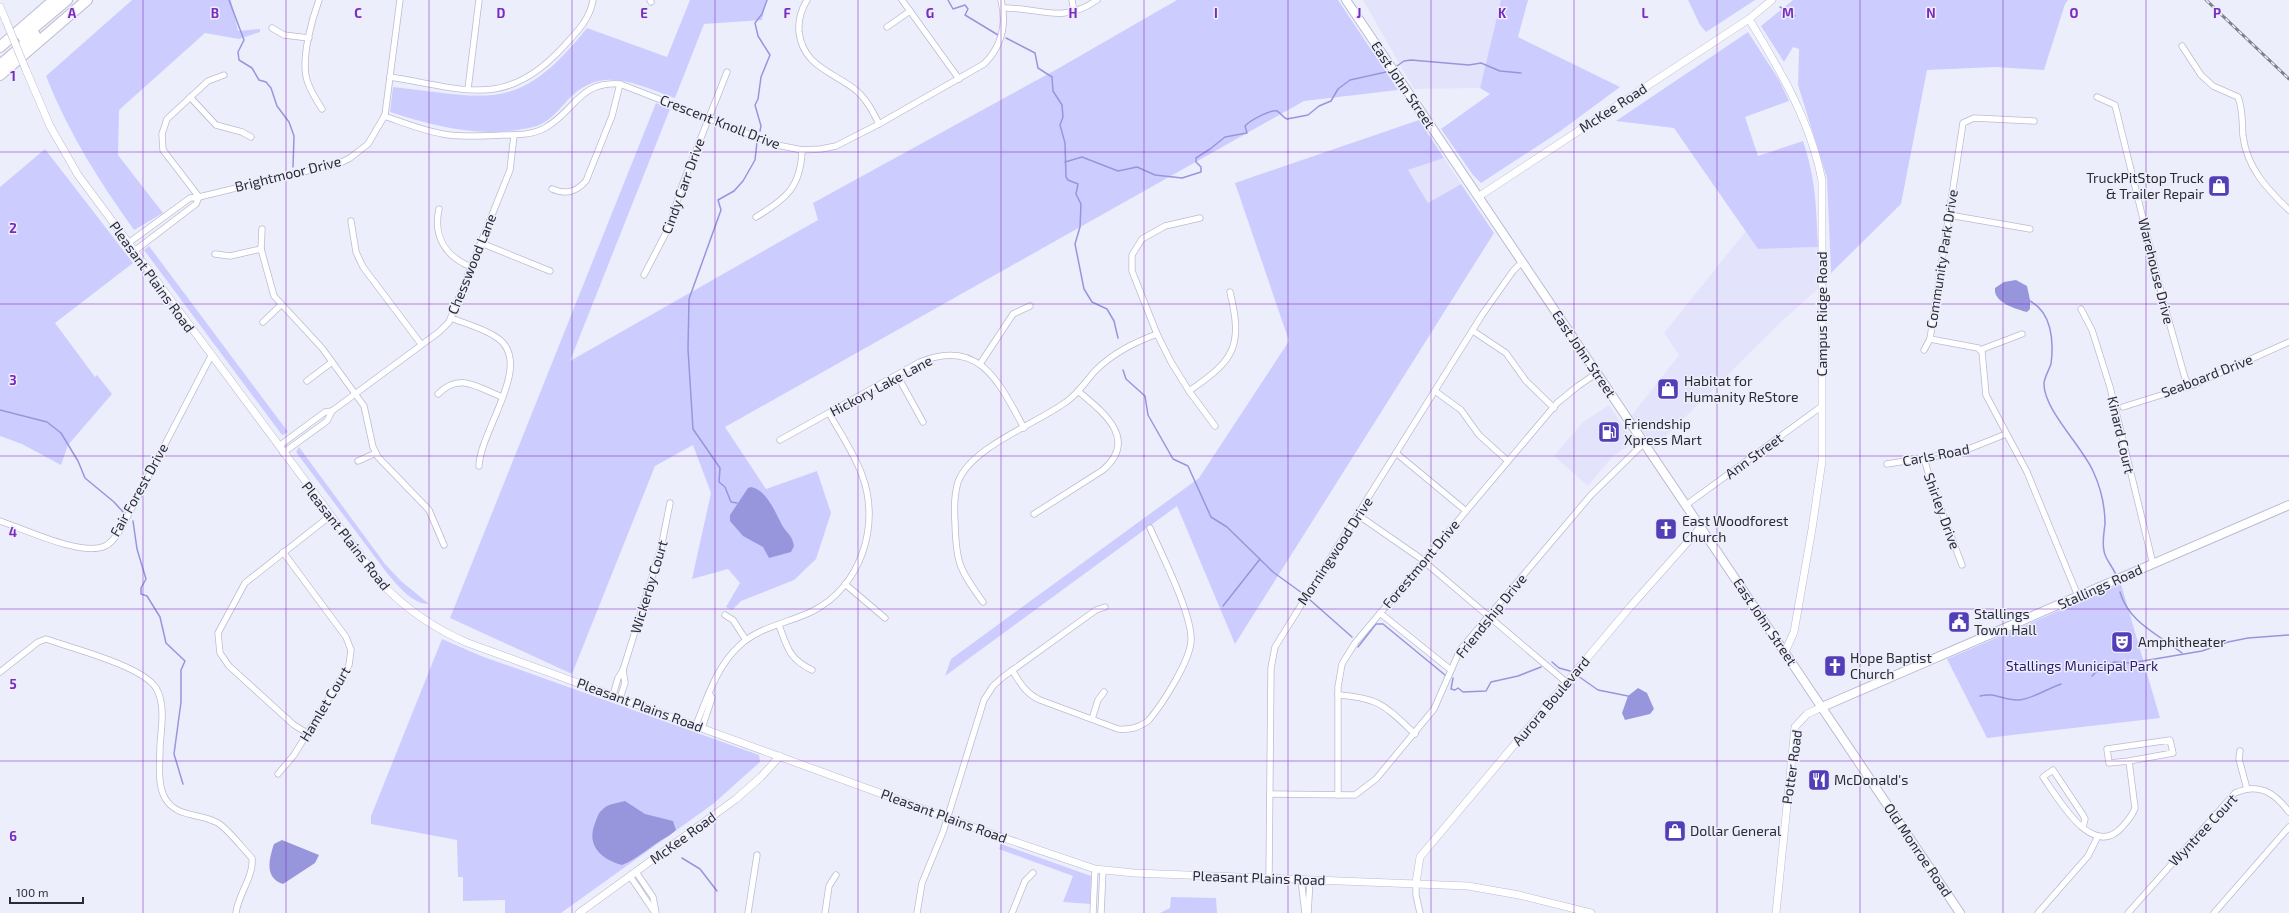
<svg xmlns="http://www.w3.org/2000/svg" width="2289" height="913" viewBox="0 0 2289 913" font-family="'Exo 2',sans-serif">
	<rect width="100%" height="100%" fill="#edeefc"/>
	<!-- built -->
	<g fill="#e3e4fc">
		<path d="M1363,0H1501L1480,88L1414,89Z"/>
		<path d="M1444,158L1461,184L1428,203L1407,170Z"/>
		<path d="M1746,231L1758,249L1818,247L1820,287L1782,321L1654,448L1632,415L1679,355L1664,333Z"/>
		<path d="M1609,405L1634,442L1613,456L1588,486L1554,456L1583,422Z"/>
	</g>
	<!-- green -->
	<g fill="#cccdfe">
		<path d="M132,0H231L238,31L260,29V32L239,39L205,33L119,110L118,155L163,213L134,230C99,181 68,132 46,76Z"/>
		<path d="M690,0H766L762,20L704,24L675,98C635,84 600,63 566,102C557,112 547,124 533,127C483,139 437,127 390,112L393,87C492,98 519,113 587,28L667,57Z"/>
		<path d="M1177,0H1338L1398,90L1304,101L725,427L766,489L817,471L831,513L816,559L794,580L741,601L732,610L726,607L740,583L728,569L692,579L711,493L693,445L655,466L572,674L450,618L656,103L670,109L570,361L818,220L813,203L1059,68Z"/>
		<path d="M1501,0H1528L1518,37L1620,87L1559,132L1481,183L1473,175L1441,129L1490,94L1480,88Z"/>
		<path d="M1688,0H1755L1706,32L1700,25Z"/>
		<path d="M1793,0H2068L2065,4L2044,70L1995,67L1927,70L1901,204L1831,273L1827,178L1798,85L1799,49L1793,47L1784,62L1761,26Z"/>
		<path d="M1748,32L1779,80L1789,101L1745,117L1758,156L1803,141C1816,180 1816,206 1818,247L1758,249L1674,128L1616,121Z"/>
		<path d="M1419,120L1444,158L1408,170L1428,203L1461,184L1494,233L1235,644L1177,506L945,676L951,659L1199,478L1289,341L1235,183Z"/>
		<path d="M45,149L133,263L55,323L95,377L97,375L112,394L68,445L61,465L22,444L0,436V187Z"/>
		<path d="M149,246L288,432L282,435L144,250Z"/>
		<path d="M299,447L385,564L401,581L429,604C412,604 397,585 387,573L296,452Z"/>
		<path d="M2121,584L2160,718L1987,738L1947,659Z"/>
		<path d="M442,639L481,656L759,755L760,762L713,804L561,913H505V900L463,901V877H458L457,840L371,824V816Z"/>
		<path d="M1001,844L1091,876L1090,904L1063,902L1073,876L999,849Z"/>
		<path d="M1171,897L1216,898L1217,913H1160L1170,908Z"/>
	</g>
	<!-- water -->
	<g fill="#9796dd">
		<path d="M2016,280L2027,286L2030,300V309L2027,312C2015,309 1993,302 1995,288L2004,282Z"/>
		<path d="M751,487C767,490 775,512 782,525C787,534 792,534 794,546L791,552L769,558L763,547L743,536L730,521V515L748,488Z"/>
		<path d="M1638,688L1647,693L1654,709L1650,714L1625,720L1622,713L1628,696Z"/>
		<path d="M625,801L645,814L673,821L676,830C670,836 664,838 657,843C645,851 636,859 622,865C603,860 587,847 594,826C596,821 598,813 602,810C607,804 617,803 625,801Z"/>
		<path d="M282,840L319,855L315,863L283,884C264,878 269,859 274,844Z"/>
	</g>
	<g fill="none" stroke-linecap="round" stroke-linejoin="round">
		<!-- stream -->
		<g stroke="#9796dd" stroke-width="1.5">
			<path d="M229,0L244,40L238,52L239,60L252,68L259,80L266,82L271,88L277,106L289,122L294,136L293,167"/>
			<path d="M948,0L953,9L965,5L968,9L965,15L998,35"/>
			<path d="M1780,7L1795,16"/>
			<path d="M1006,38L1035,53L1038,68L1052,77L1053,91L1062,105L1063,117L1060,125L1065,143L1066,177L1068,180L1078,184L1076,194L1081,204L1080,227L1075,244L1084,289L1092,302L1107,309L1114,321L1118,338"/>
			<path d="M1397,66L1404,61L1411,60L1469,65L1481,63L1500,71L1521,73"/>
			<path d="M760,131L761,126L755,105L758,99L761,77L770,55L758,36L755,23L762,14L767,0"/>
			<path d="M1065,162L1082,157L1118,171L1137,167L1155,175L1182,178L1201,172V167L1196,162V158L1210,149L1225,137L1247,133L1245,126C1249,121 1271,109 1277,111C1281,113 1282,117 1287,119L1308,115L1319,106L1331,101L1338,89L1350,80L1386,72"/>
			<path d="M2028,300C2052,311 2054,341 2051,364C2049,370 2044,378 2044,384C2044,410 2082,446 2093,471C2100,486 2105,506 2105,524C2104,533 2102,542 2104,551C2105,559 2113,567 2116,575"/>
			<path d="M1123,370L1126,379L1145,396L1148,415L1173,459L1188,466L1211,517L1227,527L1273,572L1302,593"/>
			<path d="M0,410L47,422L61,433L78,461L85,478L114,502L124,513"/>
			<path d="M737,503L731,502L725,487L719,482L720,468L693,429L688,349L689,299L721,210L718,200L734,191L743,181L755,160L757,142"/>
			<path d="M133,521L137,549L146,579L141,588V594L147,596L160,617L166,643L185,661L181,670V702L174,754L183,784"/>
			<path d="M2120,592C2129,623 2158,634 2182,653"/>
			<path d="M1309,599L1352,637"/>
			<path d="M1223,606L1260,559"/>
			<path d="M1358,647L1376,624H1383L1445,675"/>
			<path d="M1552,662L1559,668L1570,671"/>
			<path d="M1578,676L1598,690L1628,696"/>
			<path d="M2092,676L2099,669L2114,662L2131,663L2202,651L2228,642L2248,638L2289,635"/>
			<path d="M1453,678L1451,689L1455,690L1458,688L1463,692L1486,691L1491,682L1518,676L1541,667"/>
			<path d="M1980,696C1994,692 2003,700 2017,700C2028,701 2049,688 2061,684"/>
			<path d="M682,858L700,869L717,891"/>
		</g>
		<!-- minor casing -->
		<g stroke="#bbbbd2" stroke-width="7">
			<g id="minor">
				<path d="M319,0C312,19 302,55 306,76C308,88 316,99 322,109"/>
				<path d="M650,0L651,2"/>
				<path d="M807,0C801,10 798,20 799,32C803,67 834,72 857,91C867,100 873,112 879,124"/>
				<path d="M902,0L959,79"/>
				<path d="M1072,0L1074,11"/>
				<path d="M1003,8C1040,7 1061,25 1097,0"/>
				<path d="M887,27L910,11"/>
				<path d="M272,28L284,35L309,38"/>
				<path d="M2182,46L2201,75L2213,86L2238,97C2243,109 2242,122 2243,136C2247,168 2267,189 2289,210"/>
				<path d="M224,75L208,81L167,119L162,134L163,150L199,197L340,163L350,158L368,144L385,115L400,0"/>
				<path d="M390,77C465,89 506,110 564,46C577,32 590,19 593,0"/>
				<path d="M468,89L479,0"/>
				<path d="M190,97L216,125L242,132L251,137"/>
				<path d="M2097,97L2115,105L2164,304L2185,378L2189,385"/>
				<path d="M384,116C405,123 426,132 449,135C467,137 485,136 503,135C517,135 532,135 545,128C575,111 579,81 620,84L777,145L802,150L821,149L836,146L879,124L984,64C1002,46 1007,25 1001,0"/>
				<path d="M552,189C566,195 576,192 586,181L612,116L620,84"/>
				<path d="M439,209C433,236 445,256 471,267"/>
				<path d="M1949,215L2030,229"/>
				<path d="M756,217C786,199 801,187 802,150"/>
				<path d="M1200,218L1165,226L1142,239L1132,255V271L1157,334L1171,362L1189,391L1215,426"/>
				<path d="M351,221L356,252L363,267L421,344"/>
				<path d="M262,229L261,249L274,296L322,348L364,406L373,447L378,457L429,510L444,545"/>
				<path d="M481,243L550,271"/>
				<path d="M127,244L190,198L199,197L196,204L133,252"/>
				<path d="M215,254L230,256L261,249"/>
				<path d="M644,275L669,227L683,183L727,72"/>
				<path d="M2081,309L2092,330L2110,387L2153,564"/>
				<path d="M451,318C466,324 483,328 496,337C536,362 480,430 479,466"/>
				<path d="M263,322L281,305"/>
				<path d="M1473,331L1506,353L1526,381L1554,408"/>
				<path d="M1930,339L1978,348L1982,352L1986,395L2027,472L2078,596"/>
				<path d="M1930,339L1963,123L1974,118L2034,121"/>
				<path d="M1924,350L1930,339"/>
				<path d="M1980,350L2022,334"/>
				<path d="M980,364L1013,314L1030,306"/>
				<path d="M897,375L923,422"/>
				<path d="M307,381L332,362"/>
				<path d="M1189,391C1235,360 1243,346 1230,292"/>
				<path d="M1435,391L1461,410L1479,435L1508,461"/>
				<path d="M438,394C459,372 477,387 502,397"/>
				<path d="M2123,407L2193,385L2289,342"/>
				<path d="M780,440L920,362C980,337 1000,384 1024,428"/>
				<path d="M279,446L325,412L332,411L439,332L449,322L510,170L514,135"/>
				<path d="M283,453L327,421L332,411"/>
				<path d="M1396,453L1466,511"/>
				<path d="M1924,458L1932,486L1962,565"/>
				<path d="M358,461L376,453"/>
				<path d="M1887,464L1961,452L2006,434"/>
				<path d="M1686,505L1822,406"/>
				<path d="M1034,514L1103,470C1139,439 1103,412 1078,391"/>
				<path d="M1358,515L1420,558L1566,682"/>
				<path d="M0,521C24,529 82,557 105,546C114,542 119,531 124,523L211,356"/>
				<path d="M845,584L885,618"/>
				<path d="M983,602C959,569 956,563 955,522C954,508 954,495 958,482C971,447 1036,424 1066,402C1078,394 1086,381 1095,371C1113,353 1133,343 1157,334"/>
				<path d="M1380,613L1451,670"/>
				<path d="M725,615L733,620L746,640"/>
				<path d="M779,625C787,647 789,659 812,670"/>
				<path d="M1012,670C1020,683 1026,694 1040,700L1118,729C1130,730 1138,728 1148,721C1162,705 1190,661 1191,641C1193,616 1161,553 1150,528"/>
				<path d="M0,672L38,642L46,639C71,648 143,666 156,688C166,705 161,728 160,747C160,763 157,784 165,798C176,818 201,813 218,823C230,831 242,848 252,858C254,877 238,894 236,913"/>
				<path d="M613,695L618,678L623,670L661,548L670,503"/>
				<path d="M1338,695C1380,698 1385,706 1415,734"/>
				<path d="M620,698L625,683L623,670"/>
				<path d="M1092,719L1098,700L1104,692"/>
				<path d="M696,725C707,698 717,666 739,646C758,627 789,623 813,611C861,586 881,525 862,475C854,453 840,433 829,413"/>
				<path d="M702,728L712,698L709,693"/>
				<path d="M307,733L294,725L229,666L220,653L218,633L245,583L330,516"/>
				<path d="M2240,751L2239,759L2247,789"/>
				<path d="M278,774L294,755L349,665L351,650L346,637L283,552"/>
				<path d="M1270,794L1355,795L1376,779L1434,709L1460,650L1591,495L1644,443"/>
				<path d="M1338,795V687L1342,664L1355,643L1557,403L1578,386L1597,373"/>
				<path d="M2083,827L2085,819L2083,815L2053,770L2043,777C2058,798 2093,862 2123,826C2128,820 2133,815 2135,808L2129,761L2173,753L2170,740L2107,749L2109,763L2129,761"/>
				<path d="M636,872L653,897L656,913"/>
				<path d="M630,876L655,913"/>
				<path d="M1269,878L1271,668L1275,647L1482,315L1513,271L1522,262"/>
				<path d="M1301,879L1305,913"/>
				<path d="M1416,883V895L1420,913"/>
				<path d="M748,913L757,855"/>
				<path d="M825,913L829,886L836,875"/>
				<path d="M917,913L922,883L943,832L984,700L993,686L1003,677L1096,610L1105,607"/>
				<path d="M1012,913L1025,881L1033,873"/>
				<path d="M1093,913L1095,869"/>
				<path d="M1101,913L1103,870"/>
				<path d="M1308,913L1310,880"/>
				<path d="M2038,913L2088,856L2098,836"/>
				<path d="M2128,913L2235,793C2259,782 2275,793 2289,812"/>
				<path d="M2214,913L2289,827"/>
			</g>
		</g>
		<!-- tertiary casing -->
		<g stroke="#bbbbd2" stroke-width="8">
			<g id="tertiary">
				<path d="M0,7L6,21"/>
				<path d="M1749,19C1780,70 1811,122 1822,181V461L1812,529L1794,632L1785,652"/>
				<path d="M26,70L50,126L78,175L381,583C406,609 435,629 468,643L992,834L1095,869L1134,873L1468,886L1519,895L1591,913"/>
				<path d="M1478,197L1749,19L1772,0"/>
				<path d="M1416,883L1420,857L1630,607L1701,527"/>
				<path d="M579,913L736,799L761,777L780,756"/>
				<path d="M1776,913L1795,727L1807,714L1822,707"/>
			</g>
		</g>
		<!-- secondary casing -->
		<g stroke="#bbbbd2" stroke-width="10">
			<g id="secondary">
				<path d="M1346,0L1960,913"/>
				<path d="M1822,707L2289,505"/>
			</g>
		</g>
		<!-- motorway casing -->
		<g stroke="#bbbbd2" stroke-width="12">
			<g id="motorway">
				<path d="M23,37L67,0"/>
				<path d="M0,47L54,0"/>
				<path d="M0,65L35,35"/>
				<path d="M0,75L87,0"/>
			</g>
		</g>
		<!-- minor -->
		<use href="#minor" stroke="#fff" stroke-width="5.5"/>
		<!-- tertiary -->
		<use href="#tertiary" stroke="#fff" stroke-width="7"/>
		<!-- secondary -->
		<use href="#secondary" stroke="#fff" stroke-width="8"/>
		<!-- motorway -->
		<use href="#motorway" stroke="#fff" stroke-width="10"/>
		<!-- rail casing -->
		<g stroke="#7f7f8b" stroke-width="3">
			<path id="rail" d="M2206,0L2289,79"/>
		</g>
		<!-- rail -->
		<use href="#rail" stroke="#edeefc" stroke-width="1.5" stroke-dasharray="4.5" stroke-linecap="butt"/>
		<!-- tertiary-bridge casing -->
		<g stroke="#bbbbd2" stroke-width="8" stroke-linecap="butt">
			<path id="tertiary-bridge" d="M6,21L26,70"/>
		</g>
		<!-- tertiary-bridge -->
		<use href="#tertiary-bridge" stroke="#fff" stroke-width="7"/>
	</g>
	<!-- grid -->
	<path fill="none" stroke="#7b2cbf" stroke-width="1" stroke-opacity="0.55" d="M143,0V913M286,0V913M429,0V913M572,0V913M715,0V913M858,0V913M1001,0V913M1144,0V913M1288,0V913M1431,0V913M1574,0V913M1717,0V913M1860,0V913M2003,0V913M2146,0V913M0,152H2289M0,304H2289M0,456H2289M0,609H2289M0,761H2289"/>
	<!-- icons -->
	<defs>
		<g id="shop-square" transform="scale(1.15)"><rect x="-9" y="-9" width="18" height="18" rx="4" fill="#523eb6" stroke="#edeefc"/><path d="M-5-2.5h2.3a2.7 3.5 0 0 1 5.4 0H5L5.5 6h-11ZM-1.5-2.5h3a1.5 2.3 0 0 0-3 0Z" fill="#fff"/></g>
		<g id="fuel-square" transform="scale(1.15)"><rect x="-9" y="-9" width="18" height="18" rx="4" fill="#523eb6" stroke="#edeefc"/><path d="M-5.5-6h7V0h2V4h1.3V-2.5L3-4.5l.8-.8L6-3V5H2.5V1h-1V6h-7ZM-4.2-4.7v3.2H.2V-4.7Z" fill="#fff"/></g>
		<g id="church-square" transform="scale(1.15)"><rect x="-9" y="-9" width="18" height="18" rx="4" fill="#523eb6" stroke="#edeefc"/><path d="M-1.2-6h2.4v3.5h3.3v2.4h-3.3V6h-2.4V-.1h-3.3v-2.4h3.3Z" fill="#fff"/></g>
		<g id="civic-square" transform="scale(1.15)"><rect x="-9" y="-9" width="18" height="18" rx="4" fill="#523eb6" stroke="#edeefc"/><path d="M-.6-6.5H3V-4.5H.6V-3L4-1V1h2V6H-6V1h2V-1L-.6-3ZM-1.2 2.5V6h2.4V2.5Z" fill="#fff"/></g>
		<g id="theatre-square" transform="scale(1.15)"><rect x="-9" y="-9" width="18" height="18" rx="4" fill="#523eb6" stroke="#edeefc"/><path d="M-5-5.5Q0-4 5-5.5V0Q5 5 0 6Q-5 5-5 0ZM-3.3-2.5H-1v1.5H-3.3ZM1-2.5H3.3v1.5H1ZM-2.8 1Q0 5.5 2.8 1Z" fill="#fff"/></g>
		<g id="restaurant-square" transform="scale(1.15)"><rect x="-9" y="-9" width="18" height="18" rx="4" fill="#523eb6" stroke="#edeefc"/><path d="M-5-6h1v4h1v-4h1v4h1v-4h1v5L-1.5 .5V6h-2V.5L-5-1ZM5-6V6H3V1.5H1.5Q1.5-4 5-6Z" fill="#fff"/></g>
	</defs>
	<g fill-rule="evenodd">
		<use href="#shop-square" x="2219" y="186"/>
		<use href="#shop-square" x="1668" y="389"/>
		<use href="#fuel-square" x="1609" y="432"/>
		<use href="#church-square" x="1666" y="529"/>
		<use href="#civic-square" x="1959" y="622"/>
		<use href="#theatre-square" x="2122" y="642"/>
		<use href="#church-square" x="1835" y="666"/>
		<use href="#restaurant-square" x="1819" y="780"/>
		<use href="#shop-square" x="1675" y="831"/>
	</g>
	<g text-anchor="middle" stroke-width="3" stroke-linejoin="round" paint-order="stroke">
		<!-- street labels -->
		<g font-size="14" fill="#2b2b34" stroke="#edeefc">
			<text transform="translate(1403 85) rotate(56)" y="5">East John Street</text>
			<text transform="translate(1613 108) rotate(-33)" y="5">McKee Road</text>
			<text transform="translate(720 122) rotate(21)" y="5">Crescent Knoll Drive</text>
			<text transform="translate(288 174) rotate(-14)" y="5">Brightmoor Drive</text>
			<text transform="translate(683 186) rotate(-70)" y="5">Cindy Carr Drive</text>
			<text transform="translate(1942 259) rotate(-81)" y="5">Community Park Drive</text>
			<text transform="translate(472 264) rotate(-68)" y="5">Chesswood Lane</text>
			<text transform="translate(2156 271) rotate(76)" y="5">Warehouse Drive</text>
			<text transform="translate(152 277) rotate(54)" y="5">Pleasant Plains Road</text>
			<text transform="translate(1822 314) rotate(-90)" y="5">Campus Ridge Road</text>
			<text transform="translate(1584 354) rotate(56)" y="5">East John Street</text>
			<text transform="translate(2207 376) rotate(-21)" y="5">Seaboard Drive</text>
			<text transform="translate(881 386) rotate(-28)" y="5">Hickory Lake Lane</text>
			<text transform="translate(2121 435) rotate(77)" y="5">Kinard Court</text>
			<text transform="translate(1936 455) rotate(-11)" y="5">Carls Road</text>
			<text transform="translate(1754 456) rotate(-36)" y="5">Ann Street</text>
			<text transform="translate(139 490) rotate(-61)" y="5">Fair Forest Drive</text>
			<text transform="translate(1942 511) rotate(70)" y="5">Shirley Drive</text>
			<text transform="translate(346 536) rotate(52)" y="5">Pleasant Plains Road</text>
			<text transform="translate(1335 551) rotate(-57)" y="5">Morningwood Drive</text>
			<text transform="translate(1421 564) rotate(-50)" y="5">Forestmont Drive</text>
			<text transform="translate(649 587) rotate(-73)" y="5">Wickerby Court</text>
			<text transform="translate(2100 587) rotate(-24)" y="5">Stallings Road</text>
			<text transform="translate(1491 616) rotate(-51)" y="5">Friendship Drive</text>
			<text transform="translate(1765 622) rotate(56)" y="5">East John Street</text>
			<text transform="translate(1551 701) rotate(-50)" y="5">Aurora Boulevard</text>
			<text transform="translate(325 704) rotate(-59)" y="5">Hamlet Court</text>
			<text transform="translate(640 705) rotate(20)" y="5">Pleasant Plains Road</text>
			<text transform="translate(1792 767) rotate(-82)" y="5">Potter Road</text>
			<text transform="translate(944 816) rotate(20)" y="5">Pleasant Plains Road</text>
			<text transform="translate(2203 830) rotate(-47)" y="5">Wyntree Court</text>
			<text transform="translate(683 838) rotate(-36)" y="5">McKee Road</text>
			<text transform="translate(1918 850) rotate(56)" y="5">Old Monroe Road</text>
			<text transform="translate(1259 878) rotate(2)" y="5">Pleasant Plains Road</text>
		</g>
		<!-- poi labels -->
		<g font-size="14" fill="#2b2b34" stroke="#edeefc" text-anchor="start">
			<text x="2204" y="183" text-anchor="end">TruckPitStop Truck<tspan x="2204" dy="16">&amp; Trailer Repair</tspan></text>
			<text x="1684" y="386">Habitat for<tspan x="1684" dy="16">Humanity ReStore</tspan></text>
			<text x="1624" y="429">Friendship<tspan x="1624" dy="16">Xpress Mart</tspan></text>
			<text x="1682" y="526">East Woodforest<tspan x="1682" dy="16">Church</tspan></text>
			<text x="1974" y="619">Stallings<tspan x="1974" dy="16">Town Hall</tspan></text>
			<text x="2138" y="647">Amphitheater</text>
			<text x="1850" y="663">Hope Baptist<tspan x="1850" dy="16">Church</tspan></text>
			<text x="1834" y="785">McDonald's</text>
			<text x="1690" y="836">Dollar General</text>
		</g>
		<!-- park labels -->
		<g font-size="14" fill="#2a196b" stroke="#edeefc">
			<text x="2082" y="671">Stallings Municipal Park</text>
		</g>
	</g>
	<g font-size="13" text-anchor="middle" font-weight="bold" fill="#7b2cbf" stroke="#edeefc" stroke-width="3" stroke-linejoin="round" paint-order="stroke">
		<text x="72" y="18">A</text>
		<text x="215" y="18">B</text>
		<text x="358" y="18">C</text>
		<text x="501" y="18">D</text>
		<text x="644" y="18">E</text>
		<text x="787" y="18">F</text>
		<text x="930" y="18">G</text>
		<text x="1073" y="18">H</text>
		<text x="1216" y="18">I</text>
		<text x="1359" y="18">J</text>
		<text x="1502" y="18">K</text>
		<text x="1645" y="18">L</text>
		<text x="1788" y="18">M</text>
		<text x="1931" y="18">N</text>
		<text x="2074" y="18">O</text>
		<text x="2217" y="18">P</text>
		<text x="13" y="81">1</text>
		<text x="13" y="233">2</text>
		<text x="13" y="385">3</text>
		<text x="13" y="537">4</text>
		<text x="13" y="689">5</text>
		<text x="13" y="841">6</text>
	</g>
	<!-- scale -->
	<path d="M10 897v6h73v-6" fill="none" stroke="#2b2b34" stroke-width="2"/>
	<text x="16" y="897" font-size="12" fill="#2b2b34" stroke="#edeefc" stroke-width="3" paint-order="stroke">100 m</text>
</svg>
